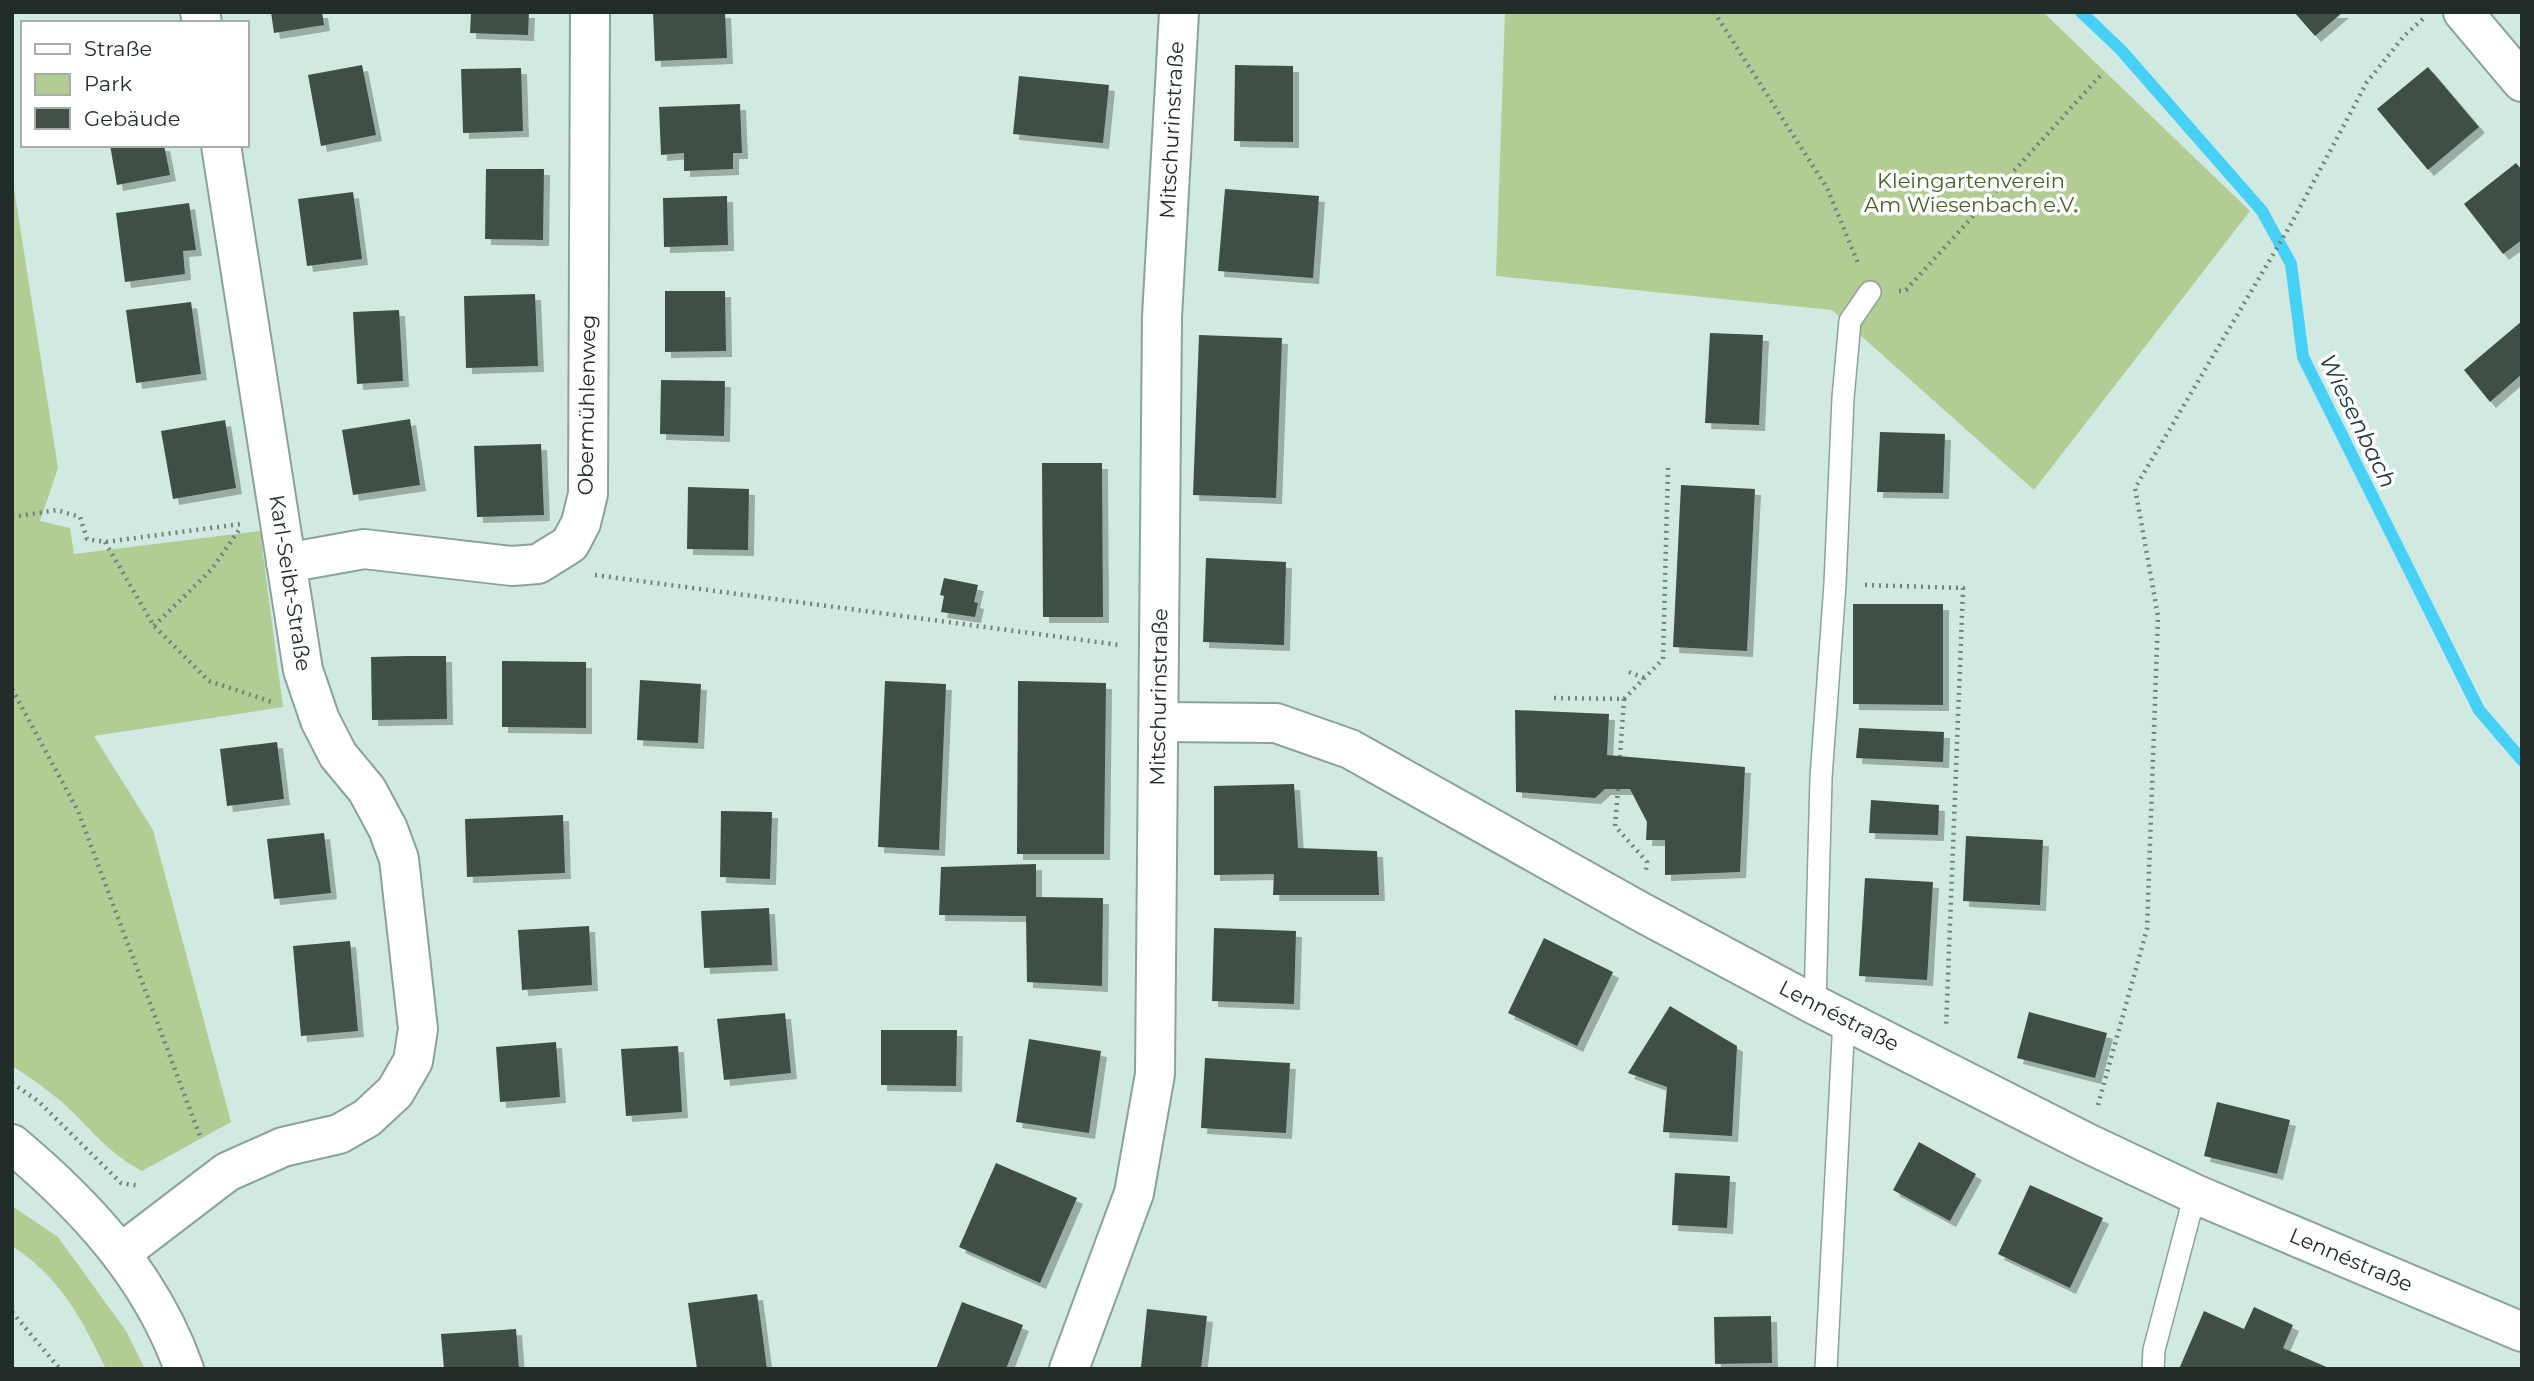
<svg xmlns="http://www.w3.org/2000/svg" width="2534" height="1381" viewBox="0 0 2534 1381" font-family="Montserrat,sans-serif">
	<defs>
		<filter id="shadow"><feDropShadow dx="6" dy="6" stdDeviation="0" flood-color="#0004"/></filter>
	</defs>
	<rect width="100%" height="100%" fill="#d0eae2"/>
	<!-- green -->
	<g fill="#b1cd94">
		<path d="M1505,12H2043L2250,211L2034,490L1832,310L1496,276Z"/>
		<path d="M12,176L58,468L40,521L70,528L74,554L260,531L283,707L94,736L153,830L231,1122L142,1171C107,1153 90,1127 62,1102C46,1089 30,1077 12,1066Z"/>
		<path d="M12,1206L58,1237L126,1331L145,1369H106C81,1318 61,1278 12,1246Z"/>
	</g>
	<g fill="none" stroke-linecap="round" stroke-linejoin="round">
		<!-- stream -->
		<path stroke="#47d0f5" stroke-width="12" d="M2081,12L2121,50L2262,211L2291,264L2303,357L2479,710L2522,760"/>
	</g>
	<!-- building -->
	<g fill="#405044" filter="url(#shadow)">
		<path d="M271,12H322L324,25L274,33Z"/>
		<path d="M471,12H529L528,35L470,33Z"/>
		<path d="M653,12H725L727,58L655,61Z"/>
		<path d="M2294,12H2343L2315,36Z"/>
		<path d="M362,65L376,135L321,146L308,75Z"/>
		<path d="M1235,65L1293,66V142L1234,141Z"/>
		<path d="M2428,67L2479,127L2428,170L2377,109Z"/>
		<path d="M521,68L523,131L463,133L461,69Z"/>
		<path d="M1019,76L1109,85L1103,143L1013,134Z"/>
		<path d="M740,104L742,153H733V169L684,171V153L661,155L659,107Z"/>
		<path d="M110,145H164L170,175L117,185Z"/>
		<path d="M2516,163L2522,170V240L2503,254L2464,204Z"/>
		<path d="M486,169H544L543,240L485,239Z"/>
		<path d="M1225,189L1319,196L1313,278L1218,271Z"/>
		<path d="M353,192L362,259L307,266L298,199Z"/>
		<path d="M727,196L728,245L664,247L663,198Z"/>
		<path d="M189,203L196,250L183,251L185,274L125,282L116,213Z"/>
		<path d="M665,291H725L726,351L665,352Z"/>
		<path d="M535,294L538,366L466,368L464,296Z"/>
		<path d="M191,302L201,374L136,383L126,310Z"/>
		<path d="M399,310L403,381L357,384L353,312Z"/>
		<path d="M2522,321V374L2490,402L2464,370Z"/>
		<path d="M1710,333L1763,335L1759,425L1705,423Z"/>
		<path d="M1199,335L1282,338L1276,498L1193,495Z"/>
		<path d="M661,380L725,381L724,436L660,434Z"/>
		<path d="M410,419L420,485L353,495L342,430Z"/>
		<path d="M225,420L236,488L173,499L161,431Z"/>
		<path d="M1880,432L1945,434L1943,493L1877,492Z"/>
		<path d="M541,444L544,515L477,517L474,446Z"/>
		<path d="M1042,463H1102L1103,617H1043Z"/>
		<path d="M1681,485L1755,489L1747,651L1673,647Z"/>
		<path d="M688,487L749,489L748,550L687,549Z"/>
		<path d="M1206,558L1286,562L1284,645L1203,642Z"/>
		<path d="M944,578L978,585L974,602L978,603L975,617L941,612L944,596L940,595Z"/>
		<path d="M1853,604H1943V705L1853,704Z"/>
		<path d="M408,656H446L447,719L372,720L371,657Z"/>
		<path d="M502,661L586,662V728L502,727Z"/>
		<path d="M640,680L701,684L698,743L637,740Z"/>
		<path d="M885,681L946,684L939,850L878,847Z"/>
		<path d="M1018,681L1106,683L1104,854H1017Z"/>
		<path d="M1515,710L1609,714L1607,755L1745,767L1740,872L1665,875V840H1646L1647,822L1630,789H1605L1595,798L1516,792Z"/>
		<path d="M1859,728L1944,732L1943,762L1856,758Z"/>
		<path d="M277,742L284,799L227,806L220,749Z"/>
		<path d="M1294,784L1298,848L1377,851L1379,895H1273L1274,874L1214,875V786Z"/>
		<path d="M1871,800L1939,805L1938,835L1869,833Z"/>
		<path d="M721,811L772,812L770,879L720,877Z"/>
		<path d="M563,815L565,873L467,877L465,819Z"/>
		<path d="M324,833L331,893L274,899L267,839Z"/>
		<path d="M1966,836L2043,840L2040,905L1963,901Z"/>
		<path d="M1036,864V897L1103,898L1102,986L1027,982L1026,916L939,915L941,867Z"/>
		<path d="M1865,878L1933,882L1927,980L1859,976Z"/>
		<path d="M769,908L772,965L704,968L701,911Z"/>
		<path d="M589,926L592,985L522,990L518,930Z"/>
		<path d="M1214,928L1296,931L1294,1004L1212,1001Z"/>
		<path d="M1544,938L1613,972L1577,1046L1508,1013Z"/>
		<path d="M350,941L358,1031L301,1036L293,946Z"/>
		<path d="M1670,1006L1737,1046L1732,1136L1663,1132L1667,1087L1628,1073Z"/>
		<path d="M2029,1012L2107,1033L2095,1078L2017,1058Z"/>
		<path d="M785,1013L791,1073L724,1080L717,1019Z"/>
		<path d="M881,1030H957L956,1086L881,1085Z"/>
		<path d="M1029,1039L1101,1051L1089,1133L1016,1122Z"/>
		<path d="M556,1042L560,1097L500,1102L496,1047Z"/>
		<path d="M678,1046L682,1112L626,1116L621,1049Z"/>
		<path d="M1205,1058L1290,1063L1286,1133L1201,1128Z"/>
		<path d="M2217,1102L2290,1120L2277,1174L2204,1156Z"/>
		<path d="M1919,1142L1976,1174L1950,1221L1893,1190Z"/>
		<path d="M996,1163L1077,1198L1040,1283L959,1247Z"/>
		<path d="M1675,1173L1730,1176L1727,1228L1672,1225Z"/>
		<path d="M2030,1185L2103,1218L2070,1288L1998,1254Z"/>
		<path d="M757,1294L767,1369H697L688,1303Z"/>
		<path d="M962,1302L1023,1325L1006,1369H936Z"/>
		<path d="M2254,1307L2293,1325L2283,1348L2331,1369H2179L2204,1311L2244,1329Z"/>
		<path d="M1147,1309L1207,1316L1201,1369L1141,1367Z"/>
		<path d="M1771,1316L1772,1363L1715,1364L1714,1317Z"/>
		<path d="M516,1329L519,1369H444L441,1334Z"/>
	</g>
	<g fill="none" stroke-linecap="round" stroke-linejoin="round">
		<!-- service casing -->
		<g stroke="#8aa29b" stroke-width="24">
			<g id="service">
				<path d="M1815,1005L1821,778L1835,584L1843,398L1850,321L1870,292"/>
				<path d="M1826,1369L1844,1019"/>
				<path d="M2153,1369L2154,1350L2195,1194"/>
			</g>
		</g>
		<!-- minor casing -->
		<g stroke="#8aa29b" stroke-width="42">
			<g id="minor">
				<path d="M200,12L202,23"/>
				<path d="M286,563L364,549L512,566L538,564L570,544L581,523L588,494L590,12"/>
				<path d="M1159,722L1276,723L1350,749L1641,912L1815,1005L2087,1143L2195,1194L2522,1332"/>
				<path d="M121,1253L227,1172L283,1147L339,1134L367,1118L395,1092L413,1061L418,1029L399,859L388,829L367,790L338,755L320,720L303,670L221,145"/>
				<path d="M1069,1369L1134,1193L1155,1074L1162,317L1179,12"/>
			</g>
		</g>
		<!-- secondary casing -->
		<g stroke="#8aa29b" stroke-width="42">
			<g id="secondary">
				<path d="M2463,12L2522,82"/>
				<path d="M12,1144C86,1206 151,1276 184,1369"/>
			</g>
		</g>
		<!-- path -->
		<g stroke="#71827d" stroke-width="4.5" stroke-dasharray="2 5" stroke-linecap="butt">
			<path d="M1714,12L1827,188L1858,263"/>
			<path d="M1899,291L1906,290L2100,76"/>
			<path d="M12,517L57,510L80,517L87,539L105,542L241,524"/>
			<path d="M105,542L154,626L209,681L272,702"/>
			<path d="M595,575L1120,645"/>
			<path d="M1865,585L1963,588L1946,1028"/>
			<path d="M154,626L212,569L239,530"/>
			<path d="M1629,672L1644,678"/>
			<path d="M12,689L78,811L201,1139"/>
			<path d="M1554,698L1624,699L1620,756"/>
			<path d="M1624,699L1663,659L1668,466"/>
			<path d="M1618,789L1615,826L1647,862L1646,870"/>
			<path d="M12,1083L38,1101L121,1183L140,1186"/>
			<path d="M2098,1105L2147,929L2158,616L2135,488L2291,224L2367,82L2405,35L2425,17"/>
			<path d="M12,1312L60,1369"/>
		</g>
		<!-- service -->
		<use href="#service" stroke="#fff" stroke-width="21"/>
		<!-- minor -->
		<use href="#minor" stroke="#fff" stroke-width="38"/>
		<!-- secondary -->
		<use href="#secondary" stroke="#fff" stroke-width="38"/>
	</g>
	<g text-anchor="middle" stroke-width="7" stroke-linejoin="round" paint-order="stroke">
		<!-- street labels -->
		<g font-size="21" fill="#222c29" stroke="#fff">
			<text transform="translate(1172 130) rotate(-87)" y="7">Mitschurinstraße</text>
			<text transform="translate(587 405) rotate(-89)" y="7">Obermühlenweg</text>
			<text transform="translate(290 583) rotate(81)" y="7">Karl-Seibt-Straße</text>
			<text transform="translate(1159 697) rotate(-89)" y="7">Mitschurinstraße</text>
			<text transform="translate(1839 1016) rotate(27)" y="7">Lennéstraße</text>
			<text transform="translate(2351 1260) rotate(23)" y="7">Lennéstraße</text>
		</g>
		<!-- park labels -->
		<g font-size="21" fill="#456023" stroke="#fff">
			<text x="1971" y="188">Kleingartenverein<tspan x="1971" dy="24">Am Wiesenbach e.V.</tspan></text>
		</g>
		<!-- water labels -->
		<g font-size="23" font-style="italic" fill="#223940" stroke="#fff">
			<text transform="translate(2358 421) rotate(64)" y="8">Wiesenbach</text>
		</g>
	</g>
	<!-- border -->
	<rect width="2534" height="1381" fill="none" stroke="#222c29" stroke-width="28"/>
	<!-- legend -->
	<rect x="21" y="21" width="228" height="126" fill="#ffffff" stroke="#a7aba9" stroke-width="2"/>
	<rect x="35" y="44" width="35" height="10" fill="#ffffff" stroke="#a7aba9" stroke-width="2"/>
	<text x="84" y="56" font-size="21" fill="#222c29">Straße</text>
	<rect x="35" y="74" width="35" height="21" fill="#b1cd94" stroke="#a7aba9" stroke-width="2"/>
	<text x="84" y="91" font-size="21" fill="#222c29">Park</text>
	<rect x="35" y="108" width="35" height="21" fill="#405044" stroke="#a7aba9" stroke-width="2"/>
	<text x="84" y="126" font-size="21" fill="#222c29">Gebäude</text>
</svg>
